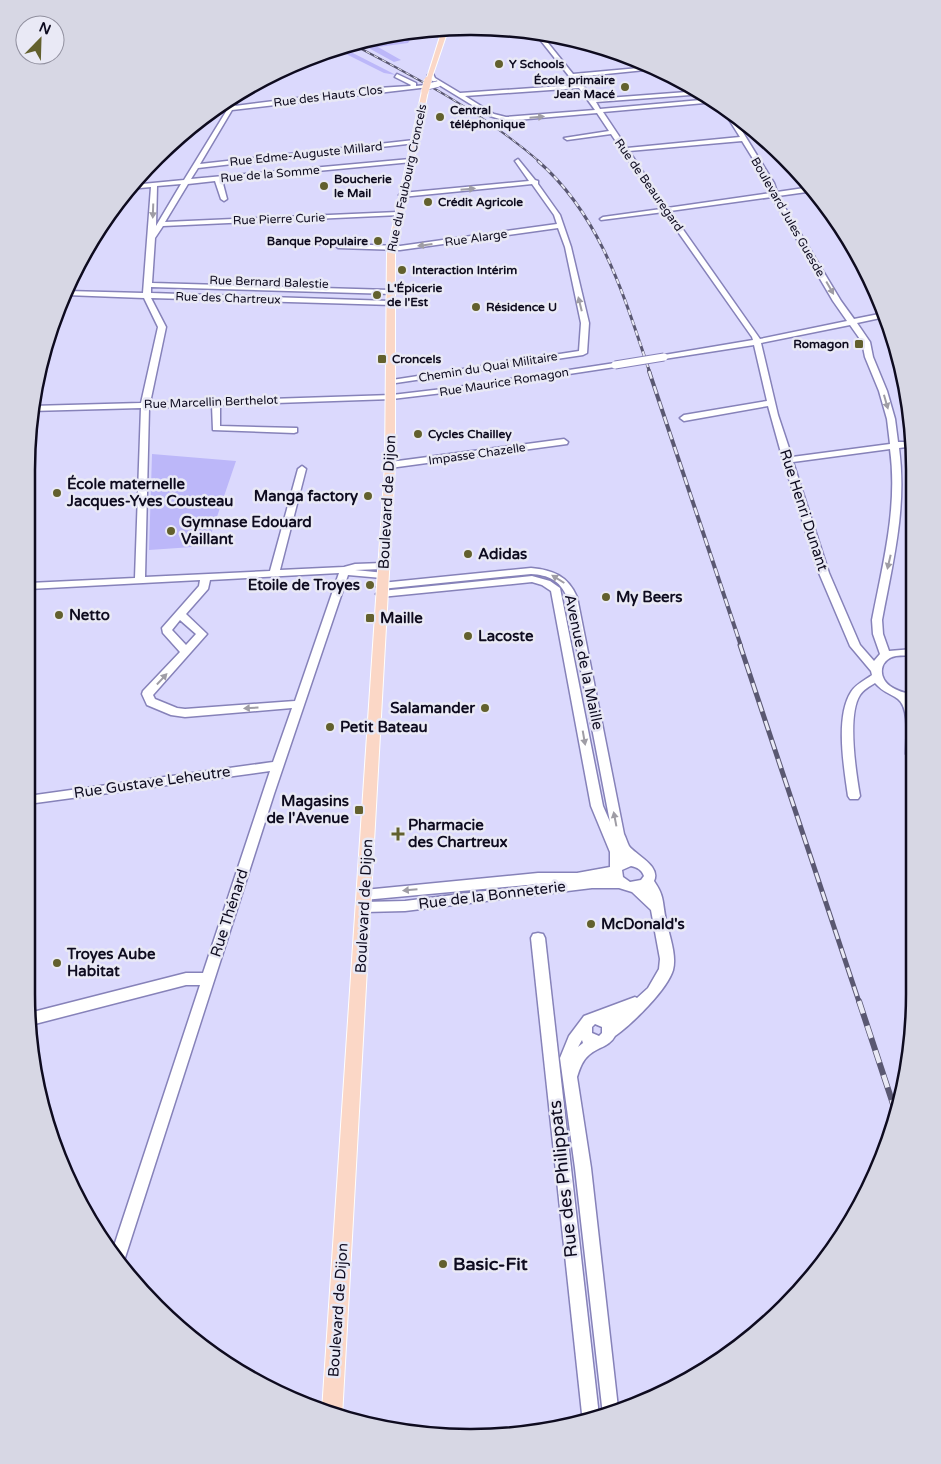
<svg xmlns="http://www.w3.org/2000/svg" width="941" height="1464" viewBox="0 0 941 1464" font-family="'Varela Round',sans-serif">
	<rect width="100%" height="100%" fill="#dbd9fd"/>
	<!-- green -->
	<g fill="#bcb7f9">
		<path d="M400,34L410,40L408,43L378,47L401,60L394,62L356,41L388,36L403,38Z"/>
		<path d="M341,47L396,75L384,73L336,49Z"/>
		<path d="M152,454L236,461L207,546L149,550Z"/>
	</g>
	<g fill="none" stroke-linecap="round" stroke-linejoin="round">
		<!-- minor casing -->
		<g stroke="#8682b9" stroke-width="3">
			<g id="minor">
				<path d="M445,28H480L443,31Z"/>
				<path d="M534,32L540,33L573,74L650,67L655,69L576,77L594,99L700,91L704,94L596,102L600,109L712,99L716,102L603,112L627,148L740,137L723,110L725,109L731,113L774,183L777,192L811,187L814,191L778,196L841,301L854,319L884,313L885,317L857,323L870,342L873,357L887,391L895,419L898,442H914V446L899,448C907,508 893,561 882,620L883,634L889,651L913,649V655C908,656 902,655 896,656C880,659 877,676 890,686C897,691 905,693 913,695L912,758L908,757L906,754C906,740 910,708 898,699C890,693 884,693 875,683C870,686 863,690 860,695C847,715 856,773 860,796L858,799H850L848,796C844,768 835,717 851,692C855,685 865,680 872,675L871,671L850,646L819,573L783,460L768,406L684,421L680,418L684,415L767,401L754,345L664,359L660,357L664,355L753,340L752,337L664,212L601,220L600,219L603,217L661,209L611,134L567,140L564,138L609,131L597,113L506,121L490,116L431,80L428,75L433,74L435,78L460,93L576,85ZM579,88L595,110L506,117L494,114L465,96ZM742,141L768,183L771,193L667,208L629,151ZM772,197L833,301L847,321L760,339L670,211ZM850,325L862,342L865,357L879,391L887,419L890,444L792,457L778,415L761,343ZM890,449C898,507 883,563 872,620L873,634L880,654L874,661L860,645L829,573L793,462Z"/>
				<path d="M397,74L416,83V86L426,85L429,87L232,110L200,164L414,140L417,142L416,143L198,168L191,179L410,159L412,160V162L222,180L227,199L224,201L221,199L215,181L188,184L165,222L398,212L401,214L400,215L163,226L155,238L152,283L390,290H393V294L151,287V293L390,301L394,303L393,305L151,298L166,327L150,403L392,395L451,388L615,363L619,365L615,367L451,392L392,399L220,405V426L297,428V432L294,433L213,430L212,405L149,408L145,577L270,571L298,469L302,466L306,469L280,570L344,567L355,564L383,563L388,566L383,569L355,570L385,573L387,575L382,578L348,575L274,794L123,1264L112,1252L200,985H186L31,1025L29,1013L186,973H203L270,771L28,804V796L273,762L292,708L185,717L171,715L147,705L142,694L143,691L180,652L163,633L162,628L199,586L200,580L29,589V583L135,578L141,408L30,411L32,406L141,403L158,327L144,298L66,295L67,291L143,293L151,187L129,189L132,185L184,180L235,97L241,93L242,94L235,106L378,88L410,86L411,85L395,77ZM181,184L156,226L157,186ZM339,573L295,701L185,709L177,708L155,699L153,695L207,634L186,614L208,589L210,580ZM180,620L196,634L186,645L172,630Z"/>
				<path d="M518,159L535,180L538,181V184L560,215L571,247L589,323L587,353L583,355L389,384L388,382L392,380L579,351L581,323L565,247L558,228L400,250L338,248L334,244H306L303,242L306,240H337L341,244L400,246L557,224L554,215L532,184L402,197L399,195L402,193L529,181L515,161Z"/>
				<path d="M564,439L568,442L567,444L390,468L386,465L390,462Z"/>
				<path d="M531,568C553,570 568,576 577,597L624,834C626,838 627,842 629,846C637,856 661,866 654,881C665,897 662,902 666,920C669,935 677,955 673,970C667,990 632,1024 615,1036C609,1047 598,1047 589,1055C582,1061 580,1068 577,1077L591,1168L618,1408L603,1415L575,1168L560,1058L569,1036L584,1016L635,997L637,998L648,988L659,969L660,959L651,910L632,892L619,888H592L405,911L364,912L359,911L358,907L359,903L364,902L405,901L549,883L364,900L360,899L358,895L360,891L364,890L538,873H577L610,867V852L591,806L551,591L542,585L532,582L381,597L376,594L381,591L532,576L550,581L560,588L603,806L610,822L567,597C560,580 548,575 531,574L381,589L376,586L381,583ZM631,866C637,867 642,870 644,876L641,880L630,882L623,877L622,870ZM595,1024L602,1027V1033L599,1036L592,1033V1027ZM582,1040L583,1043L578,1047Z"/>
				<path d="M538,933L543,934L545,938L599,1416L583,1423L531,938L533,934Z"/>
			</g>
		</g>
		<!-- major casing -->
		<g stroke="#fff" stroke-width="2">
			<g id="major">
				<path d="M443,27H449L431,80L426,81Z"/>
				<path d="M425,89L428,91L395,253V465L342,1417L322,1411L385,465L387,253L422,91Z"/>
			</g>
		</g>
		<!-- minor -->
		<use href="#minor" fill="#fff" fill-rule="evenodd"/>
		<!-- major -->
		<use href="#major" fill="#fbd7c6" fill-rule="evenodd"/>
		<!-- rail-far4 casing -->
		<g stroke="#5a5872" stroke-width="2">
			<path id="rail-far4" d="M350,43C417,78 482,112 540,162"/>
		</g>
		<!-- rail-far3 casing -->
		<g stroke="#5a5872" stroke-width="3">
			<path id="rail-far3" d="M538,161C601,216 624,296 650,373"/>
		</g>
		<!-- rail-far2 casing -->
		<g stroke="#5a5872" stroke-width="4">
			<path id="rail-far2" d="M649,371L741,646"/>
		</g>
		<!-- rail-far1 casing -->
		<g stroke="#5a5872" stroke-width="5">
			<path id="rail-far1" d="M740,645L859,1002"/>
		</g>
		<!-- rail casing -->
		<g stroke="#5a5872" stroke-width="6">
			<path id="rail" d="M859,1001L895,1110"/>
		</g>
		<!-- rail-far4 -->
		<use href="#rail-far4" stroke="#e9e9f5" stroke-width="1" stroke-dasharray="4.5" stroke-linecap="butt"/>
		<!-- rail-far3 -->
		<use href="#rail-far3" stroke="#e9e9f5" stroke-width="2" stroke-dasharray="5.5" stroke-linecap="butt"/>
		<!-- rail-far2 -->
		<use href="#rail-far2" stroke="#e9e9f5" stroke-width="2.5" stroke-dasharray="8" stroke-linecap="butt"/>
		<!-- rail-far1 -->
		<use href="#rail-far1" stroke="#e9e9f5" stroke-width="3" stroke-dasharray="10" stroke-linecap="butt"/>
		<!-- rail -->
		<use href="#rail" stroke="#e9e9f5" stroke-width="4.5" stroke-dasharray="13" stroke-linecap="butt"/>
		<!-- minor-bridge-far1 casing -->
		<g stroke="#8682b9" stroke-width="7" stroke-linecap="butt">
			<path id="minor-bridge-far1" d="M426,87L438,84"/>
		</g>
		<!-- minor-bridge casing -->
		<g stroke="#8682b9" stroke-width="9" stroke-linecap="butt">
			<path id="minor-bridge" d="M615,365L664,357"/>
		</g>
		<!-- major-bridge casing -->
		<g stroke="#fff" stroke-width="8" stroke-linecap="butt">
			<path id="major-bridge" d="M425,91L428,80"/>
		</g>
		<!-- minor-bridge-far1 -->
		<use href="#minor-bridge-far1" stroke="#fff" stroke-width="5.5"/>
		<!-- minor-bridge -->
		<use href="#minor-bridge" stroke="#fff" stroke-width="7"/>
		<!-- major-bridge -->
		<use href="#major-bridge" stroke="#fbd7c6" stroke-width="7"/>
	</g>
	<!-- one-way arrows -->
	<defs><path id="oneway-solid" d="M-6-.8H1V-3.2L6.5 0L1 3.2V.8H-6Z" transform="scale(1.25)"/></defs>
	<g fill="#9f9da5">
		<use href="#oneway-solid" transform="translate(537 117) rotate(-5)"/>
		<use href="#oneway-solid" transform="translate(468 189) rotate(-5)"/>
		<use href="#oneway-solid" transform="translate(153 211) rotate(92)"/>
		<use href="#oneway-solid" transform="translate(425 245) rotate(173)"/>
		<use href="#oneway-solid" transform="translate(830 288) rotate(60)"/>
		<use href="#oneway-solid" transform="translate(580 304) rotate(-104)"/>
		<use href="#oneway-solid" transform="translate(886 402) rotate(74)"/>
		<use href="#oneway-solid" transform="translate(889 562) rotate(103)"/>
		<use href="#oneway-solid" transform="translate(558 579) rotate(-148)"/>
		<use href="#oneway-solid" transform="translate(162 679) rotate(-47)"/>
		<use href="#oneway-solid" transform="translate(251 708) rotate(176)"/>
		<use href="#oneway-solid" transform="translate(584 738) rotate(80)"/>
		<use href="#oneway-solid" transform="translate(615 819) rotate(-101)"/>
		<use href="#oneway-solid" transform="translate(410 890) rotate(175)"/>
	</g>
	<!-- markers -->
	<g fill="#62602d" stroke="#e9e9f5" stroke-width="2">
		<circle cx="499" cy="64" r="5"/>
		<circle cx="625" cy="87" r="5"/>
		<circle cx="440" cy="117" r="5"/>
		<circle cx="324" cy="186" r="5"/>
		<circle cx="428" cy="202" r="5"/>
		<circle cx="378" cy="241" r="5"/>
		<circle cx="402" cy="270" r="5"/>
		<circle cx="377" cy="295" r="5"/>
		<circle cx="476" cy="307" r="5"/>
		<rect x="854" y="339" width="10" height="10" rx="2.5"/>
		<rect x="377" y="354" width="10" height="10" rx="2.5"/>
		<circle cx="418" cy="434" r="5"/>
		<circle cx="57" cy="493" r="5"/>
		<circle cx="368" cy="496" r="5"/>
		<circle cx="171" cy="531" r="5"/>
		<circle cx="468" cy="554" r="5"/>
		<circle cx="370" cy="585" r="5"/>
		<circle cx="606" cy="597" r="5"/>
		<circle cx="59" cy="615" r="5"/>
		<rect x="365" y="613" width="10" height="10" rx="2.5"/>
		<circle cx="468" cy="636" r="5"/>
		<circle cx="485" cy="708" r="5"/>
		<circle cx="330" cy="727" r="5"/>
		<rect x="354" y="805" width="10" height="10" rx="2.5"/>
		<path d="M395.5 826.5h5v5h5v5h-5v5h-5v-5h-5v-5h5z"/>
		<circle cx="591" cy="924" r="5"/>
		<circle cx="57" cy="963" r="5"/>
		<circle cx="443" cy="1264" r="5"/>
	</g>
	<g text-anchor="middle" stroke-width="5" stroke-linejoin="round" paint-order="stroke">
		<!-- far-poi labels -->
		<g font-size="12" font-weight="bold" fill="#0e0b1f" stroke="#e9e9f5" text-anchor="start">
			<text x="509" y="68">Y Schools</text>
			<text x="615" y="84" text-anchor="end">École primaire<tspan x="615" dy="14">Jean Macé</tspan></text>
			<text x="450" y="114">Central<tspan x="450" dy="14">téléphonique</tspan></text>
			<text x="334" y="183">Boucherie<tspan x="334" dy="14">le Mail</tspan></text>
			<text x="438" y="206">Crédit Agricole</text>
			<text x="368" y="245" text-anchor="end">Banque Populaire</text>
			<text x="412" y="274">Interaction Intérim</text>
			<text x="387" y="292">L'Épicerie<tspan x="387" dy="14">de l'Est</tspan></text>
			<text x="486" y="311">Résidence U</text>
			<text x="849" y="348" text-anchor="end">Romagon</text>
			<text x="392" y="363">Croncels</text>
			<text x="428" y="438">Cycles Chailley</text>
		</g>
		<!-- far-street labels -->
		<g font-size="12" fill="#0e0b1f" stroke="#e9e9f5">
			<text transform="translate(328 96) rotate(-7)" y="4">Rue des Hauts Clos</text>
			<text transform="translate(306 154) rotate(-6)" y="4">Rue Edme-Auguste Millard</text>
			<text transform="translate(270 174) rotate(-5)" y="4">Rue de la Somme</text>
			<text transform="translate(407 178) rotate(-78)" y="4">Rue du Faubourg Croncels</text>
			<text transform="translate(649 185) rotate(55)" y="4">Rue de Beauregard</text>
			<text transform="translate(788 217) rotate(60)" y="4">Boulevard Jules Guesde</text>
			<text transform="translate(279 219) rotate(-2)" y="4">Rue Pierre Curie</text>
			<text transform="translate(476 238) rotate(-8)" y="4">Rue Alarge</text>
			<text transform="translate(269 282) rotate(2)" y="4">Rue Bernard Balestie</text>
			<text transform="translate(228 298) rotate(2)" y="4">Rue des Chartreux</text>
			<text transform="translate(488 367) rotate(-9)" y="4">Chemin du Quai Militaire</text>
			<text transform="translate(504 382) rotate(-9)" y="4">Rue Maurice Romagon</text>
			<text transform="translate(211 402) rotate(-2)" y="4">Rue Marcellin Berthelot</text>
			<text transform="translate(477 454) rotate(-8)" y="4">Impasse Chazelle</text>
		</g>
		<!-- poi labels -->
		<g font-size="15" font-weight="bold" fill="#0e0b1f" stroke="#e9e9f5" text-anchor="start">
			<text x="67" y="489">École maternelle<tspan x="67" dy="17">Jacques-Yves Cousteau</tspan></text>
			<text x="358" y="501" text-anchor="end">Manga factory</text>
			<text x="181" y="527">Gymnase Edouard<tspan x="181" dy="17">Vaillant</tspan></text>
			<text x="478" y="559">Adidas</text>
			<text x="360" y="590" text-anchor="end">Etoile de Troyes</text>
			<text x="616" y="602">My Beers</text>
			<text x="69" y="620">Netto</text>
			<text x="380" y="623">Maille</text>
			<text x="478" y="641">Lacoste</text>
			<text x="475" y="713" text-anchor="end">Salamander</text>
			<text x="340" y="732">Petit Bateau</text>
			<text x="349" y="806" text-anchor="end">Magasins<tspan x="349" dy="17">de l'Avenue</tspan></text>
			<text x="408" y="830">Pharmacie<tspan x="408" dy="17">des Chartreux</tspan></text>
			<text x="601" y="929">McDonald's</text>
			<text x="67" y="959">Troyes Aube<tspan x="67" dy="17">Habitat</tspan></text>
		</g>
		<!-- street labels -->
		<g font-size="15" fill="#0e0b1f" stroke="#e9e9f5">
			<text transform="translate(387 502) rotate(-87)" y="5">Boulevard de Dijon</text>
			<text transform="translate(804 510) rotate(72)" y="5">Rue Henri Dunant</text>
			<text transform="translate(584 662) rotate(78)" y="5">Avenue de la Maille</text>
			<text transform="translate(152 782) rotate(-8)" y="5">Rue Gustave Leheutre</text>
			<text transform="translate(492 895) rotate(-7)" y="5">Rue de la Bonneterie</text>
			<text transform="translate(364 906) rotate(-87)" y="5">Boulevard de Dijon</text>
			<text transform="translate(229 913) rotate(-72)" y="5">Rue Thénard</text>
			<text transform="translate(338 1310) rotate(-86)" y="5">Boulevard de Dijon</text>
		</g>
		<!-- near-street labels -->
		<g font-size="18" fill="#0e0b1f" stroke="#e9e9f5">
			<text transform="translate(563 1179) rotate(-96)" y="6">Rue des Philippats</text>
		</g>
		<!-- near-poi labels -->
		<g font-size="18" font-weight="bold" fill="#0e0b1f" stroke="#e9e9f5" text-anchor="start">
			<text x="453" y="1270">Basic-Fit</text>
		</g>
	</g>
	<!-- crop -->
	<path d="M0 0H941V1464H0ZM470 35H471A435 435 0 0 1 906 470V994A435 435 0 0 1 471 1429H470A435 435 0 0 1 35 994V470A435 435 0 0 1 470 35Z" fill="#d7d7e4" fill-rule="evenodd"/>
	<path fill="none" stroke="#0e0b1f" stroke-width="2.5" d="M470 35H471A435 435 0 0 1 906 470V994A435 435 0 0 1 471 1429H470A435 435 0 0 1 35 994V470A435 435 0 0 1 470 35Z"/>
	<!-- north arrow -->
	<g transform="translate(40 40) rotate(23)"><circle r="24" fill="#e9e9f5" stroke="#91909f"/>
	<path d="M0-4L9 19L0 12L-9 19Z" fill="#62602d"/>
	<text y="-8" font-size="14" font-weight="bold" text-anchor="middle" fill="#0e0b1f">N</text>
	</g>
</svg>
